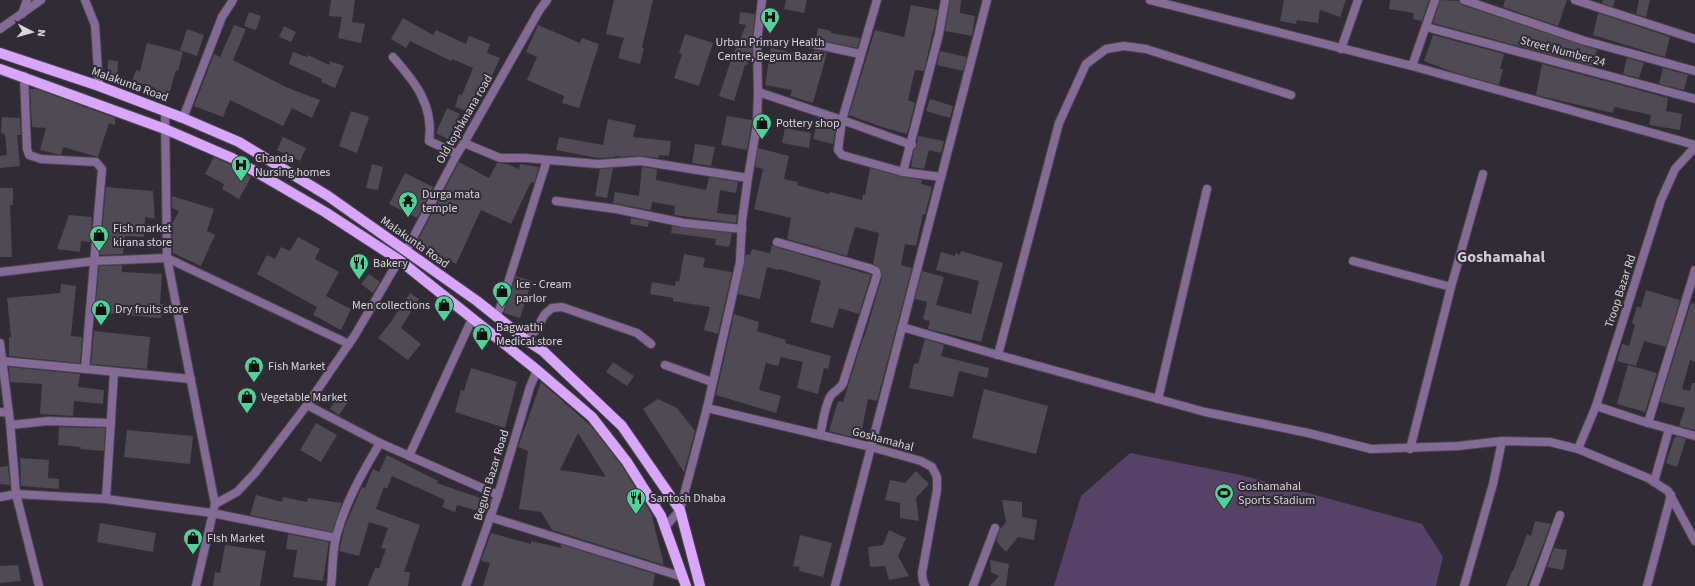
<svg xmlns="http://www.w3.org/2000/svg" width="1695" height="586" viewBox="0 0 1695 586" font-family="'Source Sans 3',sans-serif">
	<rect width="100%" height="100%" fill="#302b34"/>
	<!-- green -->
	<path fill="#574267" d="M1130,453L1241,475L1422,524L1443,557L1436,586H1054L1081,496Z"/>
	<!-- building -->
	<g fill="#4f4a53" fill-rule="evenodd">
		<path d="M331,0H355L352,22L365,24L361,43L338,38L342,17L329,16Z"/>
		<path d="M614,0H653L642,47L644,48L640,64L618,58L624,38L606,34Z"/>
		<path d="M786,0H807L804,13L784,9Z"/>
		<path d="M950,0H961L960,13L975,16L972,36L945,31Z"/>
		<path d="M1284,0H1346L1340,17L1320,10L1318,23L1297,20L1296,24L1280,21Z"/>
		<path d="M1390,0H1429L1422,21L1413,19L1414,13L1389,9Z"/>
		<path d="M1440,0L1459,1L1462,5L1597,50L1593,66L1433,23Z"/>
		<path d="M1505,0H1567L1558,26L1503,7Z"/>
		<path d="M1603,0H1615L1613,7L1602,3Z"/>
		<path d="M1639,0H1650L1646,17L1636,14Z"/>
		<path d="M911,5L938,10L924,71L915,70L908,100L915,103L907,134L882,127L849,115L875,30L904,37Z"/>
		<path d="M249,12L261,16L256,30L244,26Z"/>
		<path d="M740,12L755,14L752,41V55L747,65H745L734,101L719,96L732,57L746,25L739,24Z"/>
		<path d="M1598,13L1670,37L1665,57L1593,35Z"/>
		<path d="M403,18L433,35L436,30L466,44L469,36L490,44L487,53L500,58L485,91L478,88L469,112L455,107L459,94L462,95L473,68L452,59L451,61L410,41L406,48L391,39Z"/>
		<path d="M234,25L246,29L233,60L288,88L320,100L312,118L292,108L283,126L230,100L223,117L194,106L214,54L220,57Z"/>
		<path d="M538,25L580,43L582,38L599,44L579,108L562,103L564,96L527,80L537,57L526,52Z"/>
		<path d="M284,26L296,32L291,42L279,37Z"/>
		<path d="M818,28L831,31V33L860,38L857,48L816,39Z"/>
		<path d="M187,29L204,35L197,56L180,50Z"/>
		<path d="M685,34L713,43L699,86L674,78L682,54L679,53Z"/>
		<path d="M1433,35L1504,54L1500,69H1503L1499,85L1453,72L1424,61Z"/>
		<path d="M147,43L183,52L178,71L176,70L168,98L153,93L155,88L132,81L136,70L140,71Z"/>
		<path d="M771,48L812,57L814,50L827,53L813,103L790,96L792,90L765,85Z"/>
		<path d="M940,51L967,57L963,71L937,65Z"/>
		<path d="M293,52L307,57L308,55L329,65L330,61L344,66L335,88L321,82L322,79L289,64Z"/>
		<path d="M1627,58L1644,63L1639,78L1623,74Z"/>
		<path d="M108,60L118,61L117,79L107,78Z"/>
		<path d="M1542,64L1668,98L1666,111L1682,114L1680,130L1649,125L1651,115L1614,107L1613,113L1536,95Z"/>
		<path d="M1663,68L1688,75L1684,90L1659,84Z"/>
		<path d="M30,89H37L115,118V125L109,123L98,157L63,147L61,155L40,150L46,128L32,127Z"/>
		<path d="M930,99L953,106L950,118L926,111Z"/>
		<path d="M447,108L460,114L448,139L436,133Z"/>
		<path d="M351,111L369,117L357,153L339,146Z"/>
		<path d="M727,116L752,120L747,150L721,145Z"/>
		<path d="M2,117L20,118L21,135H17L20,166L0,168V156L7,155L5,134L1,133Z"/>
		<path d="M818,118L836,124L833,144L813,139Z"/>
		<path d="M608,119L636,125L633,137L671,141L669,156L659,155L658,158L641,156L622,157L615,156V157L598,158L556,150L559,137L603,145Z"/>
		<path d="M785,128L811,133L809,148L782,143Z"/>
		<path d="M918,136L944,141L941,153L929,150L924,169L911,167L914,150L917,146Z"/>
		<path d="M283,137L306,148L300,161L277,150Z"/>
		<path d="M695,144L715,147L711,166L692,163Z"/>
		<path d="M758,148L789,156L784,179L798,182L797,185L829,194L830,192L862,200L863,194L865,195L870,168L902,177L922,180L921,184L932,187L925,215L923,214L916,246L905,244L901,265L912,268L877,401L868,399L860,439L829,431L838,401L843,402L863,338H864L882,277L880,268L873,264L879,233L855,227L847,256L787,239L791,218L754,209L763,169L755,167Z"/>
		<path d="M214,157L229,164L251,177L239,199L222,189L224,184L205,174Z"/>
		<path d="M459,162L489,178L497,163L507,164L519,169L520,164L539,167L534,183L531,182L511,224L481,210L456,264L417,242Z"/>
		<path d="M372,164L383,167L378,190L366,188Z"/>
		<path d="M642,167L657,169L656,180L706,190L709,177L738,182L736,193L720,190L717,213L737,215L736,223L674,215L675,206L652,202L651,210L613,203L615,192L639,196Z"/>
		<path d="M613,168L607,198L595,196L600,169Z"/>
		<path d="M405,173L433,187L417,218L389,204Z"/>
		<path d="M106,187L153,191L155,219L145,217L144,237L125,236L123,254L100,255Z"/>
		<path d="M0,188H13V205H10L12,257H0Z"/>
		<path d="M172,196L214,209L207,231L215,235L201,266L173,253L172,224L179,211L172,208Z"/>
		<path d="M69,215L92,217L90,242L81,241L80,252L57,249Z"/>
		<path d="M631,218L649,221L648,227L630,224Z"/>
		<path d="M672,226L732,233L729,247L715,245L716,239L671,233Z"/>
		<path d="M298,237L320,249L315,259L339,272L326,296L351,309L341,330L313,315L317,307L257,274L267,255L275,259L281,247L290,251Z"/>
		<path d="M772,245L776,247L871,275L859,314L839,308L833,328L810,322L821,281L779,269L778,270L767,267L760,299L738,294L746,254L750,255L752,249L770,253Z"/>
		<path d="M961,251L1003,263L981,342L928,329L930,321L923,319L927,302L915,299L922,271L944,277L936,305L971,314L979,281L936,270L941,252L955,256V253L960,255Z"/>
		<path d="M684,254L705,258L703,267L732,272L718,334L704,330L710,307L673,301V298L650,294L652,282L675,286L676,281L679,282Z"/>
		<path d="M122,265V272L162,274L160,304H163L161,318L95,312L99,266Z"/>
		<path d="M369,274L380,282L373,293L361,284Z"/>
		<path d="M516,276L532,281L520,318L504,313Z"/>
		<path d="M61,284L76,286L71,336L82,337L80,363L9,356V337H11L7,298L60,293Z"/>
		<path d="M1646,290L1680,300L1666,347L1644,341L1636,366L1617,361L1622,344L1629,346L1635,325L1632,323L1637,306L1641,308Z"/>
		<path d="M410,293L419,299L401,328L421,344L408,360L378,338L393,319Z"/>
		<path d="M1691,303L1695,304V362L1690,360L1682,389L1690,391L1692,383H1695V430L1679,426L1685,408L1660,402Z"/>
		<path d="M734,314L759,322L757,331L786,340L785,343L831,356L828,369L824,368L818,394L797,388L803,362L781,357L778,366L766,363L759,390L781,396L776,413L716,395Z"/>
		<path d="M94,331L150,337L147,369L91,364Z"/>
		<path d="M925,339L944,345L941,356L989,368L987,378L959,371L953,397L909,388L914,363L918,364Z"/>
		<path d="M613,362L634,376L627,386L606,372Z"/>
		<path d="M1628,365L1657,373L1645,412L1617,404Z"/>
		<path d="M9,367L80,374L78,387L104,390L103,404L74,401L73,416L40,414L42,384L10,382Z"/>
		<path d="M471,368L517,382L505,428L455,412L461,390L464,391Z"/>
		<path d="M541,382L591,426L622,466L653,516L652,517L664,565L552,530L541,512L519,509L528,451L518,447ZM578,433L606,477L560,470Z"/>
		<path d="M984,389L1048,406L1036,454L972,438Z"/>
		<path d="M338,396L348,402L339,415L330,409Z"/>
		<path d="M658,399L677,408L695,431L684,472L643,409Z"/>
		<path d="M316,423L337,435L321,462L300,450Z"/>
		<path d="M59,427L105,428L104,451L80,449L81,447L58,445Z"/>
		<path d="M127,430L193,436L190,464L124,457Z"/>
		<path d="M1676,436L1686,439L1677,467L1666,463L1674,438H1675Z"/>
		<path d="M387,455L438,481L437,483L480,498V496L491,499L486,513L457,505L455,512L442,507L445,500L392,476L387,489L384,487L376,509L420,525L404,572H410L408,586H368L375,568H379L386,549L381,548L388,528L369,522L359,556L339,551L345,526L360,491L362,487L365,488L373,469L379,472Z"/>
		<path d="M20,458L49,460L48,478L59,479V489L21,486Z"/>
		<path d="M8,466L10,485L0,484V467Z"/>
		<path d="M916,471L929,484L916,498L919,521L900,518V503L885,500L890,480L905,483Z"/>
		<path d="M256,495L282,502L283,497L307,502L308,498L342,503L332,532L250,515Z"/>
		<path d="M1002,500L1022,502V517L1037,520L1034,540L1018,537L1006,552L996,541L1000,529L1006,522Z"/>
		<path d="M1535,521L1551,524L1527,586H1506L1512,571H1513L1527,534L1531,536Z"/>
		<path d="M100,523L156,533L153,552L97,542Z"/>
		<path d="M889,530L906,538L898,556L909,576L889,580L885,566L870,567L868,547L883,545Z"/>
		<path d="M491,533L531,544V541L562,548L560,544L655,574L653,586H483L490,563L481,561Z"/>
		<path d="M288,534L329,542L323,581L293,577L297,550L286,549Z"/>
		<path d="M800,535L832,543L823,577L799,571L800,567L793,566Z"/>
		<path d="M225,545L266,551L260,586H213L215,572L220,573Z"/>
		<path d="M1554,548L1567,550L1563,570L1547,567Z"/>
		<path d="M990,560L1009,564L1006,586H990L999,576L991,572Z"/>
		<path d="M18,565L21,581L0,583V566Z"/>
	</g>
	<g fill="none" stroke-linecap="round" stroke-linejoin="round">
		<!-- service casing -->
		<g stroke="#4b464f" stroke-width="10">
			<path id="service" d="M1158,399L1207,189"/>
		</g>
		<!-- minor casing -->
		<g stroke="#4b464f" stroke-width="10">
			<g id="minor">
				<path d="M85,0L95,25L99,86"/>
				<path d="M877,0L842,120L912,145"/>
				<path d="M1150,0L1412,66L1695,145"/>
				<path d="M1464,0L1582,40L1695,71"/>
				<path d="M1575,0L1695,39"/>
				<path d="M22,14L27,0"/>
				<path d="M1426,27L1695,99"/>
				<path d="M809,43L860,54"/>
				<path d="M1341,49L1358,0"/>
				<path d="M393,57C415,82 434,105 429,141L457,154"/>
				<path d="M1412,66L1435,0"/>
				<path d="M24,76L27,149L29,155L41,159L96,162L102,169L85,369"/>
				<path d="M758,92L757,42L762,0"/>
				<path d="M165,111L167,258L215,504L196,586"/>
				<path d="M183,118L222,17L233,0"/>
				<path d="M464,143L500,158H525L598,164L640,161L748,178"/>
				<path d="M903,172L939,34L945,0"/>
				<path d="M556,201L616,209L684,223L742,229"/>
				<path d="M777,242L869,268L876,271L877,275L843,383C840,390 833,391 830,397C824,408 823,423 820,435"/>
				<path d="M406,251L457,154L464,143L539,11L547,0"/>
				<path d="M1353,261L1451,287"/>
				<path d="M0,272L95,261L167,258L349,344"/>
				<path d="M496,316L500,308L547,160"/>
				<path d="M902,327L998,355L1205,412L1308,433L1371,449L1458,446L1502,441L1550,442L1578,449L1648,478L1668,491L1695,541"/>
				<path d="M526,340L535,331L545,314L552,308L562,307L637,333L651,344"/>
				<path d="M998,355L1059,123L1086,64L1106,49L1124,46L1146,49L1291,95"/>
				<path d="M2,361L191,379"/>
				<path d="M665,365L712,382"/>
				<path d="M307,405L380,443L498,495"/>
				<path d="M1596,406L1648,423L1695,270"/>
				<path d="M707,408L871,447L921,461L932,467L937,477V490L922,573L923,581L925,586"/>
				<path d="M0,412L9,413"/>
				<path d="M1648,423L1695,436"/>
				<path d="M11,425L48,421L111,423"/>
				<path d="M1410,449L1451,287L1483,174"/>
				<path d="M1578,449L1596,406L1661,200L1675,169L1695,147"/>
				<path d="M409,456L472,319"/>
				<path d="M1654,482L1669,429"/>
				<path d="M0,497L16,494L106,499L212,513L336,538"/>
				<path d="M106,499L114,372"/>
				<path d="M215,504L237,492L255,473L307,405L355,335L399,260"/>
				<path d="M490,517L683,577"/>
				<path d="M665,527L680,510L707,408L740,262L742,221L748,178L757,124L758,92L842,120L838,150L842,155L903,172L941,177"/>
				<path d="M331,586C333,570 332,553 336,537C345,503 362,473 380,443"/>
				<path d="M466,586L498,495L530,387L537,370"/>
				<path d="M835,586L987,0"/>
				<path d="M973,586L995,528"/>
				<path d="M1464,586L1493,484L1502,441"/>
				<path d="M1534,586L1560,515"/>
				<path d="M1647,586L1671,495"/>
			</g>
		</g>
		<!-- tertiary casing -->
		<g stroke="#4b464f" stroke-width="10">
			<g id="tertiary">
				<path d="M0,29L41,0"/>
				<path d="M0,343L10,422L16,494L39,586"/>
			</g>
		</g>
		<!-- primary casing -->
		<g stroke="#4b464f" stroke-width="12">
			<g id="primary">
				<path d="M0,53L99,86L183,118L239,142L328,196L477,301L526,340L543,351L622,426L680,510L700,586"/>
				<path d="M0,69L165,129L232,158L325,212L399,260L537,370L592,417L627,462L661,516L686,586"/>
			</g>
		</g>
		<!-- service -->
		<use href="#service" stroke="#836b95" stroke-width="8"/>
		<!-- minor -->
		<use href="#minor" stroke="#836b95" stroke-width="8"/>
		<!-- tertiary -->
		<use href="#tertiary" stroke="#836b95" stroke-width="8"/>
		<!-- primary -->
		<use href="#primary" stroke="#d9a6fe" stroke-width="10"/>
	</g>
	<!-- icons -->
	<defs>
		<g id="hospital-pin" transform="scale(1)"><path d="M0 17L-7.5 6A9.5 9.5 0 1 1 7.5 6Z" fill="#50d398" stroke="#302b34"/><path d="M-5-5h3v3.5h4V-5h3V5h-3V1.5h-4V5h-3Z" fill="#111"/></g>
		<g id="shop-pin" transform="scale(1)"><path d="M0 17L-7.5 6A9.5 9.5 0 1 1 7.5 6Z" fill="#50d398" stroke="#302b34"/><path d="M-5-2.5h2.3a2.7 3.5 0 0 1 5.4 0H5L5.5 6h-11ZM-1.5-2.5h3a1.5 2.3 0 0 0-3 0Z" fill="#111"/></g>
		<g id="temple-pin" transform="scale(1)"><path d="M0 17L-7.5 6A9.5 9.5 0 1 1 7.5 6Z" fill="#50d398" stroke="#302b34"/><path d="M0-6L5-2H3V0L6.5 2.5H4V6H1.5V3h-3V6H-4V2.5H-6.5L-3 0V-2H-5Z" fill="#111"/></g>
		<g id="restaurant-pin" transform="scale(1)"><path d="M0 17L-7.5 6A9.5 9.5 0 1 1 7.5 6Z" fill="#50d398" stroke="#302b34"/><path d="M-5-6h1v4h1v-4h1v4h1v-4h1v5L-1.5 .5V6h-2V.5L-5-1ZM5-6V6H3V1.5H1.5Q1.5-4 5-6Z" fill="#111"/></g>
		<g id="stadium-pin" transform="scale(1)"><path d="M0 17L-7.5 6A9.5 9.5 0 1 1 7.5 6Z" fill="#50d398" stroke="#302b34"/><path d="M0-5a6.5 5 0 1 0 0 10a6.5 5 0 1 0 0-10ZM-3.5-1.8h7v3.6h-7Z" fill="#111"/></g>
	</defs>
	<g fill-rule="evenodd">
		<use href="#hospital-pin" x="770" y="17"/>
		<use href="#shop-pin" x="762" y="123"/>
		<use href="#hospital-pin" x="241" y="165"/>
		<use href="#temple-pin" x="408" y="201"/>
		<use href="#shop-pin" x="99" y="235"/>
		<use href="#restaurant-pin" x="359" y="263"/>
		<use href="#shop-pin" x="502" y="291"/>
		<use href="#shop-pin" x="444" y="305"/>
		<use href="#shop-pin" x="101" y="309"/>
		<use href="#shop-pin" x="482" y="334"/>
		<use href="#shop-pin" x="254" y="366"/>
		<use href="#shop-pin" x="247" y="397"/>
		<use href="#stadium-pin" x="1224" y="493"/>
		<use href="#restaurant-pin" x="636" y="498"/>
		<use href="#shop-pin" x="193" y="538"/>
	</g>
	<g text-anchor="middle" stroke-width="4" stroke-linejoin="round" paint-order="stroke">
		<!-- poi labels -->
		<g font-size="12" fill="#d8d5db" stroke="#302b34" text-anchor="start">
			<text x="770" y="46" text-anchor="middle">Urban Primary Health<tspan x="770" dy="14">Centre, Begum Bazar</tspan></text>
			<text x="776" y="127">Pottery shop</text>
			<text x="255" y="162">Chanda<tspan x="255" dy="14">Nursing homes</tspan></text>
			<text x="422" y="198">Durga mata<tspan x="422" dy="14">temple</tspan></text>
			<text x="113" y="232">Fish market<tspan x="113" dy="14">kirana store</tspan></text>
			<text x="373" y="267">Bakery</text>
			<text x="516" y="288">Ice - Cream<tspan x="516" dy="14">parlor</tspan></text>
			<text x="430" y="309" text-anchor="end">Men collections</text>
			<text x="115" y="313">Dry fruits store</text>
			<text x="496" y="331">Bagwathi<tspan x="496" dy="14">Medical store</tspan></text>
			<text x="268" y="370">Fish Market</text>
			<text x="261" y="401">Vegetable Market</text>
			<text x="1238" y="490">Goshamahal<tspan x="1238" dy="14">Sports Stadium</tspan></text>
			<text x="650" y="502">Santosh Dhaba</text>
			<text x="207" y="542">FIsh Market</text>
		</g>
		<!-- street labels -->
		<g font-size="12" fill="#d8d5db" stroke="#302b34">
			<text transform="translate(1563 51) rotate(15)" y="4">Street Number 24</text>
			<text transform="translate(130 84) rotate(20)" y="4">Malakunta Road</text>
			<text transform="translate(464 119) rotate(-60)" y="4">Old tophknana road</text>
			<text transform="translate(415 242) rotate(35)" y="4">Malakunta Road</text>
			<text transform="translate(1620 291) rotate(-72)" y="4">Troop Bazar Rd</text>
			<text transform="translate(883 439) rotate(15)" y="4">Goshamahal</text>
			<text transform="translate(491 475) rotate(-73)" y="4">Begum Bazar Road</text>
		</g>
		<!-- district labels -->
		<g font-size="16" font-weight="bold" fill="#d2cbd7" stroke="#302b34">
			<text x="1501" y="262">Goshamahal</text>
		</g>
	</g>
	<!-- north arrow -->
	<g transform="translate(32 32) rotate(96)" stroke="#302b34" stroke-width="3" paint-order="stroke">
	<path d="M0-3L7 15L0 10L-7 15Z" fill="#d8d5db"/>
	<text y="-6" font-size="11" font-weight="bold" text-anchor="middle" fill="#d8d5db">N</text>
	</g>
</svg>
